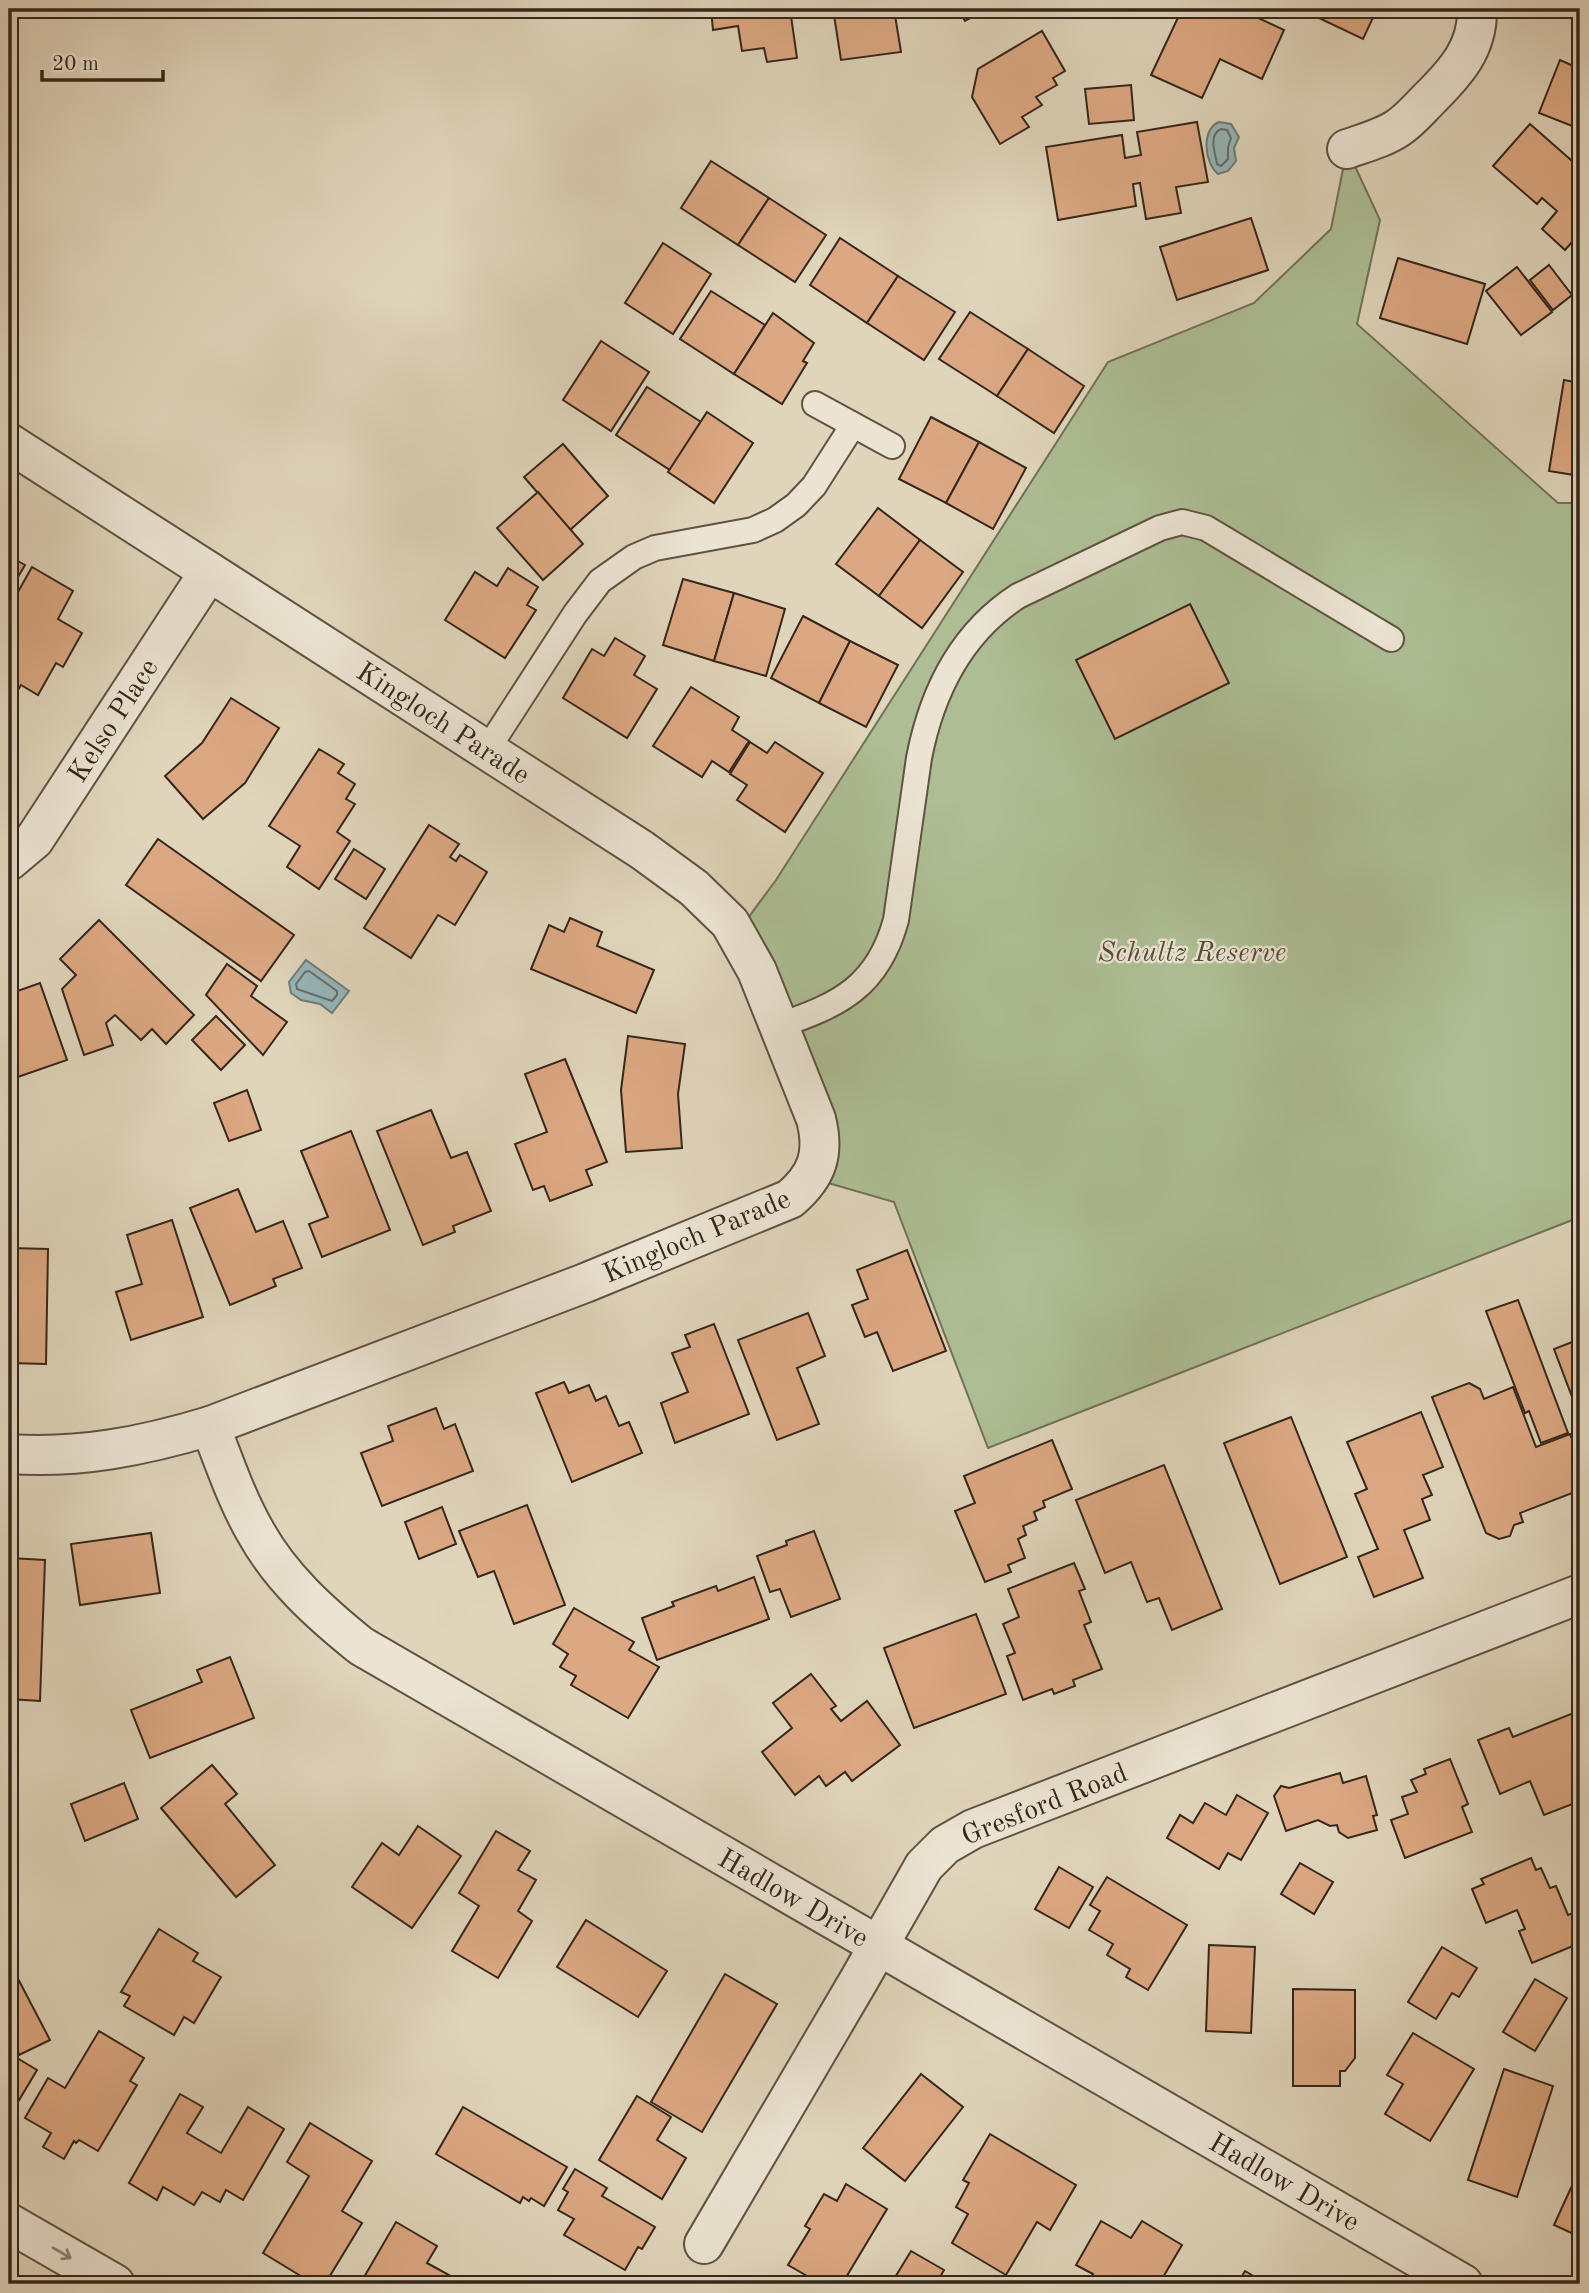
<svg xmlns="http://www.w3.org/2000/svg" width="1589" height="2293" viewBox="0 0 1589 2293" font-family="'Old Standard TT',serif">
	<rect width="100%" height="100%" fill="#e0d5bb"/>
	<filter id="stains"><feTurbulence type="fractalNoise" baseFrequency=".00286" numOctaves="4"/><feColorMatrix values="0 0 0 0 .2 0 0 0 0 .09 0 0 0 0 .02 0 0 0 .5 -.17"/></filter>
	<radialGradient id="worn" r=".72"><stop offset=".6" stop-color="#630" stop-opacity="0"/><stop offset="1" stop-color="#630" stop-opacity=".3"/></radialGradient>
	<!-- green -->
	<path fill="#adbe94" stroke="#727258" stroke-width="2" d="M1347,149L1380,220L1357,324L1558,503H1580V1217L988,1448L894,1202L811,1178L817,1162L737,933L776,880L1108,362L1254,303L1331,229Z"/>
	<!-- water -->
	<g fill="#97b6ba" stroke="#707c7a" stroke-width="2">
		<path d="M1219,122L1231,124L1239,137L1234,148L1236,161L1228,171L1218,174C1204,163 1201,129 1219,122Z"/>
		<path d="M306,960L349,991L332,1013L320,1004L301,1000L291,993L289,982Z"/>
	</g>
	<g fill="none" stroke-linecap="round" stroke-linejoin="round">
		<!-- shore -->
		<g stroke="#666e6a" stroke-width="2">
			<path d="M1221,129L1227,130L1231,138L1228,147V159L1221,166L1217,164C1215,152 1208,135 1221,129Z"/>
			<path d="M309,971L337,991V995L332,1001L297,989L296,984L305,972Z"/>
		</g>
	</g>
	<!-- building -->
	<g fill="#dca883" stroke="#36261b" stroke-width="2">
		<path d="M711,9H790L797,58L767,62L764,48L742,51L738,26L713,30Z"/>
		<path d="M833,9H894L901,52L841,60Z"/>
		<path d="M958,9H987L965,21Z"/>
		<path d="M1182,9H1239L1284,30L1262,79L1220,59L1202,98L1151,75Z"/>
		<path d="M1300,9H1377L1363,39Z"/>
		<path d="M1042,31L1065,71L1053,78L1057,85L1036,97L1042,105L1022,117L1029,127L1000,144L972,97L978,69Z"/>
		<path d="M1560,60L1580,69V129L1539,113Z"/>
		<path d="M1131,85L1134,120L1089,124L1085,89Z"/>
		<path d="M1197,122L1208,182L1176,187L1181,213L1146,219L1140,183L1133,184L1136,206L1058,220L1046,147L1122,135L1125,158L1141,155L1137,132Z"/>
		<path d="M1530,124L1580,168V233L1565,250L1542,229L1557,211L1542,198L1537,204L1493,166Z"/>
		<path d="M711,161L769,198L738,245L681,208Z"/>
		<path d="M769,198L826,235L795,282L738,245Z"/>
		<path d="M1251,218L1268,270L1177,300L1160,247Z"/>
		<path d="M840,238L898,276L867,323L810,285Z"/>
		<path d="M663,243L711,274L673,334L625,303Z"/>
		<path d="M1398,258L1485,284L1467,344L1380,318Z"/>
		<path d="M1549,265L1572,295L1553,310L1530,280Z"/>
		<path d="M1517,267L1552,312L1521,335L1486,291Z"/>
		<path d="M898,276L955,312L924,360L867,323Z"/>
		<path d="M711,291L765,325L734,374L680,339Z"/>
		<path d="M970,312L1028,349L997,396L939,359Z"/>
		<path d="M773,313L814,343L803,361L807,363L782,404L734,374Z"/>
		<path d="M601,341L649,372L611,431L563,400Z"/>
		<path d="M1028,349L1084,386L1054,433L997,396Z"/>
		<path d="M1564,380L1580,383V476L1549,471Z"/>
		<path d="M647,387L701,422L670,470L616,435Z"/>
		<path d="M707,412L753,443L714,503L668,472Z"/>
		<path d="M931,417L979,442L946,503L899,479Z"/>
		<path d="M979,442L1026,468L993,529L946,503Z"/>
		<path d="M563,444L608,496L570,530L524,477Z"/>
		<path d="M538,492L583,544L543,580L497,528Z"/>
		<path d="M878,508L920,540L879,596L836,564Z"/>
		<path d="M920,540L963,572L922,628L879,596Z"/>
		<path d="M9,556L25,565L9,592Z"/>
		<path d="M32,567L73,591L58,619L82,633L63,667L56,663L38,695L21,685L9,705V608Z"/>
		<path d="M508,568L538,587L527,605L536,610L505,658L445,620L475,572L497,586Z"/>
		<path d="M683,579L734,593L714,661L663,645Z"/>
		<path d="M734,593L785,609L766,676L714,661Z"/>
		<path d="M1190,604L1229,683L1115,739L1076,660Z"/>
		<path d="M803,616L850,641L819,703L771,678Z"/>
		<path d="M615,638L645,656L634,675L657,689L627,738L563,698L592,649L604,656Z"/>
		<path d="M850,641L898,665L866,727L819,703Z"/>
		<path d="M691,687L739,717L732,730L749,741L729,772L712,761L702,777L653,746Z"/>
		<path d="M231,698L279,728L245,783L203,819L165,776L202,743Z"/>
		<path d="M750,742L767,753L775,742L823,773L785,832L737,800L747,785L730,774Z"/>
		<path d="M319,749L344,764L338,773L355,784L346,799L355,804L337,832L350,841L319,889L287,867L300,846L269,826Z"/>
		<path d="M429,825L459,844L450,857L456,861L460,855L487,872L455,925L438,915L411,958L364,928Z"/>
		<path d="M158,839L294,935L261,981L126,885Z"/>
		<path d="M354,849L385,869L366,899L335,879Z"/>
		<path d="M570,918L602,932L597,946L654,970L636,1013L531,969L549,925L564,932Z"/>
		<path d="M99,920L194,1015L166,1044L152,1029L141,1040L115,1015L106,1023L113,1045L84,1055L62,989L76,975L60,959Z"/>
		<path d="M227,964L257,986L251,996L287,1022L263,1055L206,995Z"/>
		<path d="M40,983L67,1060L9,1080V994Z"/>
		<path d="M216,1016L245,1045L221,1070L192,1040Z"/>
		<path d="M628,1036L685,1044L678,1094L682,1148L626,1152L621,1090Z"/>
		<path d="M565,1059L607,1162L586,1170L592,1185L550,1201L544,1186L533,1190L515,1144L547,1132L525,1074Z"/>
		<path d="M247,1090L261,1130L229,1141L214,1103Z"/>
		<path d="M431,1110L451,1158L467,1152L491,1211L453,1226L455,1232L423,1245L377,1131Z"/>
		<path d="M351,1131L390,1230L322,1257L309,1224L328,1217L301,1151Z"/>
		<path d="M238,1189L256,1232L283,1221L302,1268L273,1279L276,1286L230,1305L190,1208Z"/>
		<path d="M172,1220L203,1317L131,1340L116,1292L142,1284L127,1235Z"/>
		<path d="M9,1248L48,1249L46,1364L9,1363Z"/>
		<path d="M907,1250L946,1351L893,1371L877,1332L865,1337L852,1305L868,1299L857,1270Z"/>
		<path d="M1518,1300L1568,1433L1541,1443L1529,1411L1525,1413L1486,1311Z"/>
		<path d="M808,1313L825,1356L797,1368L819,1424L777,1440L738,1340Z"/>
		<path d="M714,1324L749,1414L675,1443L661,1403L688,1392L672,1353L690,1347L685,1335Z"/>
		<path d="M1580,1339V1418L1554,1349Z"/>
		<path d="M564,1382L569,1393L589,1385L596,1401L606,1396L619,1426L629,1422L642,1453L572,1482L536,1393Z"/>
		<path d="M1469,1383L1480,1389L1484,1399L1513,1387L1536,1447L1570,1434L1580,1460V1490L1520,1513L1523,1522L1514,1525L1510,1536L1499,1539L1486,1533L1432,1397Z"/>
		<path d="M436,1408L444,1429L455,1424L473,1471L382,1506L361,1453L393,1441L388,1426Z"/>
		<path d="M1421,1412L1443,1467L1423,1475L1432,1495L1422,1499L1430,1520L1404,1530L1423,1578L1374,1597L1358,1557L1378,1549L1355,1494L1367,1489L1347,1442Z"/>
		<path d="M1291,1417L1347,1557L1280,1584L1224,1443Z"/>
		<path d="M1052,1440L1072,1489L1043,1501L1045,1507L1034,1512L1037,1520L1023,1526L1026,1535L1018,1539L1025,1558L1008,1565L1011,1572L985,1582L955,1511L975,1503L964,1476Z"/>
		<path d="M1164,1465L1222,1609L1172,1630L1159,1598L1147,1602L1131,1562L1105,1573L1076,1500Z"/>
		<path d="M527,1505L565,1605L514,1624L494,1571L478,1577L459,1531Z"/>
		<path d="M442,1507L456,1544L419,1559L405,1522Z"/>
		<path d="M814,1531L840,1599L791,1617L780,1589L770,1592L757,1556L787,1545L786,1541Z"/>
		<path d="M151,1533L160,1593L80,1605L71,1544Z"/>
		<path d="M9,1558L45,1560L40,1701L9,1699Z"/>
		<path d="M1074,1563L1085,1589L1079,1591L1091,1622L1084,1625L1102,1669L1073,1680L1075,1686L1054,1694L1052,1689L1023,1700L1007,1656L1015,1653L1003,1624L1019,1617L1008,1589Z"/>
		<path d="M754,1577L769,1619L657,1660L642,1618L674,1606L672,1602L716,1586L718,1591Z"/>
		<path d="M574,1608L634,1642L629,1650L659,1667L628,1718L571,1685L576,1676L560,1667L568,1654L553,1644Z"/>
		<path d="M976,1614L1006,1694L914,1728L884,1648Z"/>
		<path d="M230,1657L254,1718L150,1758L131,1710L202,1682L197,1670Z"/>
		<path d="M811,1674L836,1706L831,1709L841,1721L867,1701L900,1745L852,1781L845,1772L826,1786L819,1776L795,1795L762,1752L792,1728L773,1703Z"/>
		<path d="M1576,1712L1580,1723V1801L1544,1815L1530,1781L1500,1794L1478,1740L1509,1728L1513,1737Z"/>
		<path d="M1450,1759L1468,1804L1462,1807L1472,1832L1405,1858L1391,1820L1408,1814L1402,1797L1417,1792L1411,1780L1426,1774L1424,1769Z"/>
		<path d="M212,1765L237,1794L225,1804L275,1865L236,1897L161,1808Z"/>
		<path d="M1340,1773L1343,1783L1366,1776L1377,1815L1373,1816L1377,1830L1348,1838L1339,1832L1337,1825L1330,1826L1318,1820L1286,1831L1274,1796L1281,1786L1289,1788Z"/>
		<path d="M124,1783L138,1819L85,1841L71,1804Z"/>
		<path d="M1237,1795L1268,1813L1241,1860L1228,1853L1219,1869L1167,1838L1180,1815L1193,1823L1205,1803L1226,1815Z"/>
		<path d="M418,1826L461,1856L412,1928L352,1887L382,1843L399,1855Z"/>
		<path d="M496,1831L530,1851L518,1870L536,1880L518,1911L532,1921L498,1978L452,1951L479,1906L459,1893Z"/>
		<path d="M1531,1858L1536,1870L1541,1868L1550,1888L1556,1886L1568,1915L1579,1911L1580,1915V1943L1532,1963L1519,1931L1525,1929L1517,1910L1486,1923L1472,1889L1484,1884L1481,1879Z"/>
		<path d="M1300,1863L1333,1882L1314,1914L1281,1894Z"/>
		<path d="M1059,1867L1093,1887L1069,1928L1035,1909Z"/>
		<path d="M1107,1877L1187,1925L1148,1990L1126,1977L1130,1969L1107,1955L1113,1944L1089,1930L1100,1911L1090,1905Z"/>
		<path d="M586,1920L667,1971L638,2017L557,1967Z"/>
		<path d="M159,1929L198,1953L193,1961L221,1977L194,2023L184,2017L174,2035L124,2006L130,1996L121,1992Z"/>
		<path d="M1209,1945L1255,1947L1251,2033L1206,2031Z"/>
		<path d="M1442,1947L1477,1968L1459,1997L1452,1993L1436,2019L1408,2002Z"/>
		<path d="M15,1973L50,2040L19,2055L18,2051L9,2056V1976Z"/>
		<path d="M725,1974L777,2004L702,2132L651,2102Z"/>
		<path d="M1535,1979L1567,1998L1535,2051L1503,2032Z"/>
		<path d="M1293,1989L1355,1990V2058L1345,2071H1340V2086H1293Z"/>
		<path d="M99,2031L144,2058L130,2081L137,2085L98,2151L79,2140L76,2143L74,2141L64,2159L43,2147L51,2133L25,2118L48,2078L65,2088Z"/>
		<path d="M1413,2033L1474,2069L1430,2141L1385,2114L1403,2084L1387,2075Z"/>
		<path d="M17,2058L37,2070L9,2117V2071Z"/>
		<path d="M1504,2069L1553,2086L1517,2197L1468,2180Z"/>
		<path d="M921,2074L963,2107L905,2181L863,2148Z"/>
		<path d="M180,2094L203,2107L187,2133L221,2153L248,2107L284,2129L243,2200L226,2190L220,2202L202,2192L194,2205L163,2187L157,2200L129,2183Z"/>
		<path d="M637,2096L671,2117L657,2140L686,2158L662,2199L599,2160Z"/>
		<path d="M463,2107L567,2167L544,2206L531,2198L529,2201L523,2197L520,2203L436,2154Z"/>
		<path d="M310,2123L372,2161L342,2211L362,2223L325,2284H314L263,2253L309,2176L287,2162Z"/>
		<path d="M990,2134L1076,2185L1050,2230L1037,2222L1006,2275L952,2243L968,2214L956,2207L969,2183L963,2180Z"/>
		<path d="M1580,2168V2248L1572,2244L1576,2235L1554,2225Z"/>
		<path d="M575,2169L607,2188L602,2196L655,2227L642,2249L638,2247L625,2270L564,2235L574,2219L558,2210L568,2192L563,2189Z"/>
		<path d="M846,2184L887,2209L842,2284H821L788,2265L810,2229L805,2226L824,2194L837,2201Z"/>
		<path d="M1101,2221L1131,2238L1142,2221L1182,2245L1159,2284H1087L1093,2274L1076,2265Z"/>
		<path d="M396,2222L437,2246L427,2263L460,2281L458,2284H360Z"/>
		<path d="M911,2251L944,2270L936,2284H891Z"/>
		<path d="M1245,2271L1267,2284H1237Z"/>
	</g>
	<g fill="none" stroke-linecap="round" stroke-linejoin="round">
		<!-- lane casing -->
		<g stroke="#605243" stroke-width="28">
			<g id="lane">
				<path d="M815,404L892,446"/>
				<path d="M487,750L575,614L600,581L634,557L655,548L753,530L775,520L796,505L814,486L853,425"/>
				<path d="M780,1025C840,1005 878,986 896,920L919,758C932,691 961,633 1018,596L1160,528L1182,522L1206,528L1391,639"/>
			</g>
		</g>
		<!-- street casing -->
		<g stroke="#605243" stroke-width="42">
			<g id="street">
				<path d="M1347,149C1364,143 1383,138 1398,128C1410,120 1420,108 1430,98C1456,72 1478,48 1477,9"/>
				<path d="M9,443L642,850L694,888L730,923L757,971L816,1119C825,1154 817,1176 790,1199L585,1283L210,1426C144,1446 78,1459 9,1454"/>
				<path d="M9,861L34,840L209,572"/>
				<path d="M210,1426C224,1461 236,1498 255,1531C280,1577 320,1613 361,1646L1463,2284"/>
				<path d="M9,2223L115,2284"/>
				<path d="M704,2244L859,1980L924,1866L945,1845L973,1829L1580,1594"/>
			</g>
		</g>
		<!-- lane -->
		<use href="#lane" stroke="#ebe4d3" stroke-width="24"/>
		<!-- street -->
		<use href="#street" stroke="#ebe4d3" stroke-width="38"/>
	</g>
	<!-- one-way arrows -->
	<defs><path id="oneway-shaft" d="M-6 0H5M1.5-3L5.5 0L1.5 3" fill="none" stroke-width="1.6" stroke-linecap="round" stroke-linejoin="round" transform="scale(1.75)"/></defs>
	<use stroke="#908577" href="#oneway-shaft" transform="translate(62 2253) rotate(30)"/>
	<g text-anchor="middle" stroke-width="5" stroke-linejoin="round" paint-order="stroke">
		<!-- street labels -->
		<g font-size="28" fill="#36261b" stroke="#ebe4d3">
			<text transform="translate(112 720) rotate(-57)" y="10">Kelso Place</text>
			<text transform="translate(444 722) rotate(33)" y="10">Kingloch Parade</text>
			<text transform="translate(696 1235) rotate(-23)" y="10">Kingloch Parade</text>
			<text transform="translate(1044 1803) rotate(-22)" y="10">Gresford Road</text>
			<text transform="translate(794 1897) rotate(30)" y="10">Hadlow Drive</text>
			<text transform="translate(1285 2181) rotate(30)" y="10">Hadlow Drive</text>
		</g>
		<!-- park labels -->
		<g font-size="28" font-style="italic" fill="#544c39" stroke="#ebe4d3">
			<text x="1192" y="961">Schultz Reserve</text>
		</g>
	</g>
	<!-- margin -->
	<rect width="1589" height="2293" fill="none" stroke="#e0d5bb" stroke-width="35"/>
	<rect x="10" y="10" width="1568" height="2272" fill="none" stroke="#36261b" stroke-width="3.5"/>
	<rect x="18" y="18" width="1554" height="2258" fill="none" stroke="#36261b" stroke-width="2"/>
	<!-- scale -->
	<path d="M42 70v10h121v-10" fill="none" stroke="#36261b" stroke-width="3.5"/>
	<text x="52" y="70" font-size="21" fill="#36261b" stroke="#ebe4d3" stroke-width="5" paint-order="stroke">20 m</text>
	<rect width="100%" height="100%" filter="url(#stains)"/>
	<rect width="100%" height="100%" fill="url(#worn)"/>
</svg>
